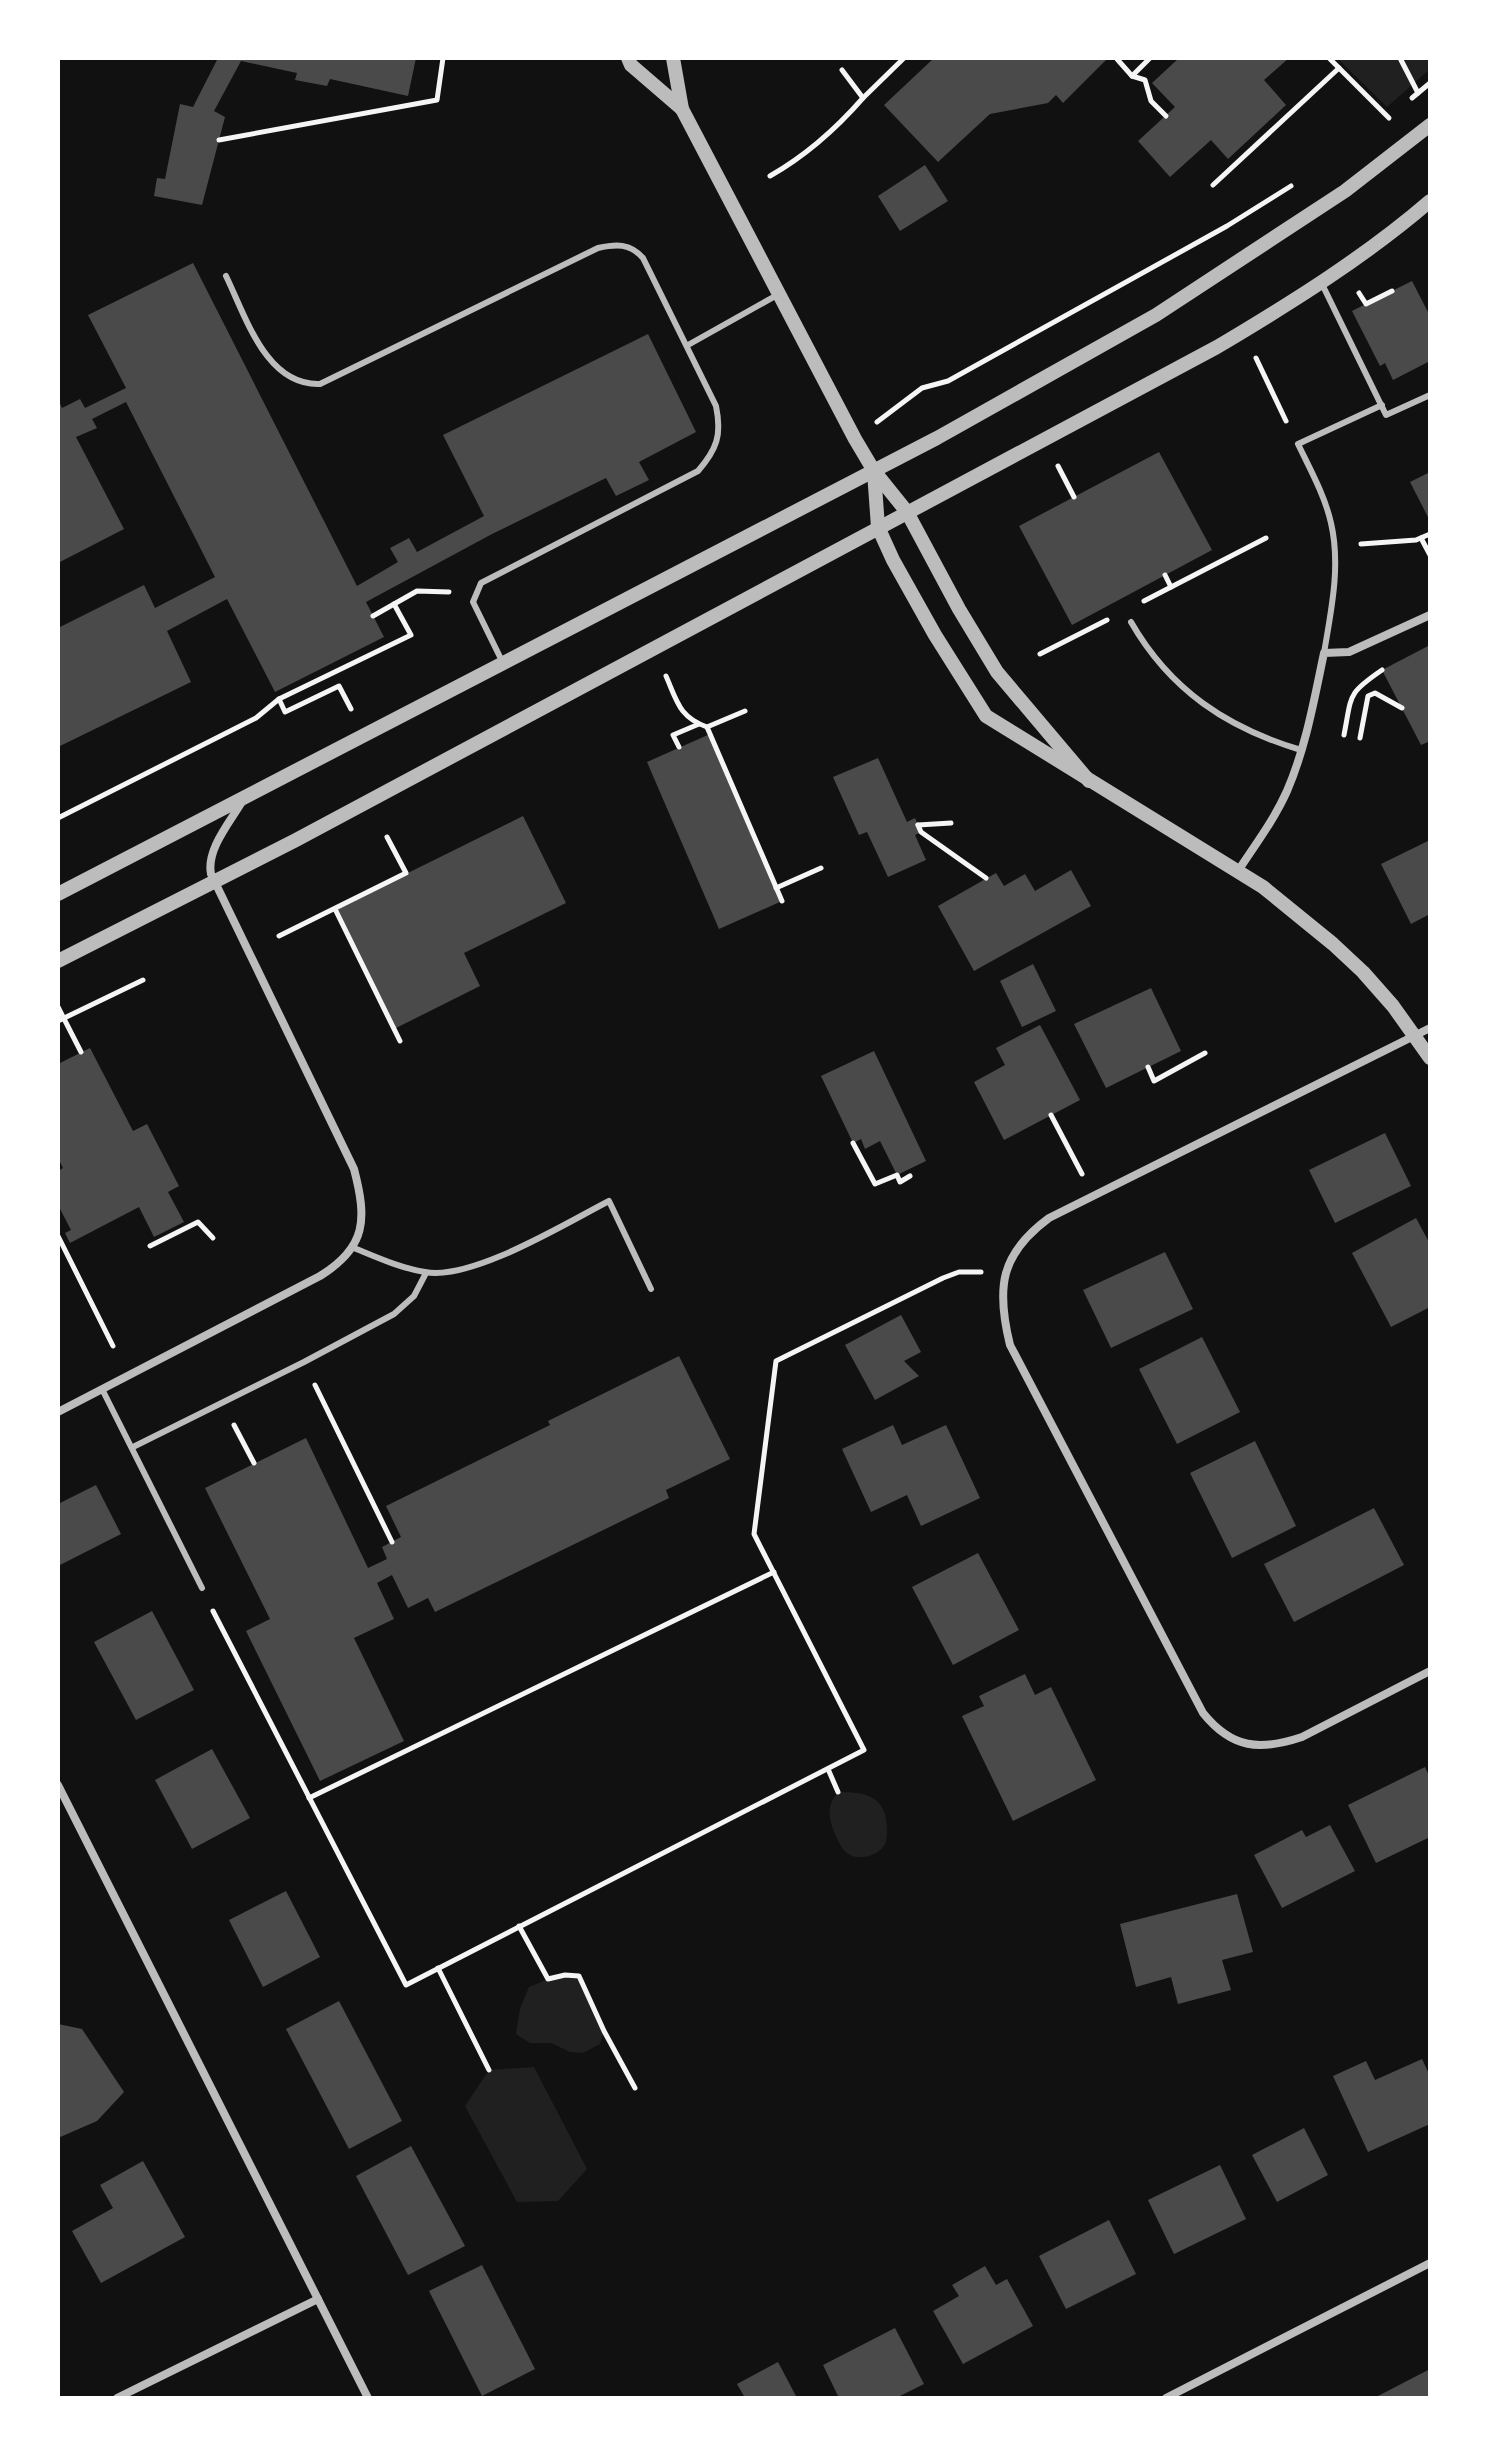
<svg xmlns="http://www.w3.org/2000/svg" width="1488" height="2456" viewBox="0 0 1488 2456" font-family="Merriweather,serif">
	<rect width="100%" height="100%" fill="#111"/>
	<!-- green -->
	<g fill="#202020">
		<path d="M1337,58H1430V69L1387,107Z"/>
		<path d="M838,1792C861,1792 882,1794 886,1819C887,1826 888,1838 885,1844C879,1856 858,1862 847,1853C841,1849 837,1838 834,1832C828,1815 827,1806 838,1792Z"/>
		<path d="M579,1976L604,2031L600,2044L583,2053L570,2052L551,2043H530L516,2034L520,2009L529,1987L548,1979Z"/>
		<path d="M534,2067L587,2169L558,2201L517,2202L465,2106L489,2070Z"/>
	</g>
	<!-- building -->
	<g fill="#4a4a4a">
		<path d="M218,58H416L408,96L330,79L327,86L295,80L297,73L241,61L214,111L225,117L202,205L154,196L157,178L165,179L180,104L193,107Z"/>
		<path d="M934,58H1108L1063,103L1056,95L1048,103L990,114L938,162L884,105Z"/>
		<path d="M1179,58H1289L1264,80L1286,105L1228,159L1211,140L1170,177L1138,141L1175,107L1152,83Z"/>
		<path d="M925,165L948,201L900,231L878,196Z"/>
		<path d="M193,263L357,586L398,562L390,548L409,538L417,552L484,516L443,435L648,334L696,432L639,462L649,480L616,496L606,478L492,534L366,602L384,637L275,692L227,599L167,631L191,682L58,747V628L144,585L155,608L215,577L126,402L92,419L97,428L76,437L124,529L58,563V399L62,408L80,399L85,408L126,388L88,315Z"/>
		<path d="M1412,281L1430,316V361L1393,380L1385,363L1380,366L1352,311Z"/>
		<path d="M1159,452L1212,550L1072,625L1019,526Z"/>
		<path d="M1430,472V521L1410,482Z"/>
		<path d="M1430,645V741L1421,745L1382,670Z"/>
		<path d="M710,734L782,901L719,929L647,762Z"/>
		<path d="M878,758L907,822L915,818L921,832L915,835L926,860L888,877L867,832L859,835L833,777Z"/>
		<path d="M523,816L566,903L464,953L480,986L394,1029L335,909Z"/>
		<path d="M1430,840V914L1411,924L1381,864Z"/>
		<path d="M1071,870L1091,906L974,971L938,906L996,873L1004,886L1025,874L1035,891Z"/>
		<path d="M1033,964L1056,1011L1022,1027L1000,981Z"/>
		<path d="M1151,988L1181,1051L1106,1088L1074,1024Z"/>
		<path d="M1040,1025L1080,1100L1004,1140L974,1082L1005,1065L996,1048Z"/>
		<path d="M90,1048L133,1131L147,1124L179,1186L168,1192L184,1222L154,1237L139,1207L70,1243L65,1233L71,1230L58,1205V1171L63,1168L58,1158V1064Z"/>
		<path d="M874,1051L926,1161L897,1175L880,1141L865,1149L861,1139L853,1143L821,1076Z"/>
		<path d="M1385,1133L1411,1186L1335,1223L1309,1170Z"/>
		<path d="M1416,1218L1430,1244V1307L1391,1327L1352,1253Z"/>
		<path d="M1165,1252L1193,1309L1111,1348L1083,1290Z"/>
		<path d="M901,1315L921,1352L904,1361L919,1376L875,1400L845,1345Z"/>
		<path d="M1202,1337L1240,1412L1177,1444L1139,1369Z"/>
		<path d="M679,1356L730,1459L666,1490L669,1498L435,1612L428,1598L408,1608L392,1575L377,1583L394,1619L354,1638L404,1741L320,1781L246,1631L270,1619L205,1488L306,1438L368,1568L387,1559L382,1547L401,1537L386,1506L550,1425L548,1421Z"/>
		<path d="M893,1425L902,1445L946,1425L980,1498L921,1526L907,1495L871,1512L842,1449Z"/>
		<path d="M1255,1441L1296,1526L1232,1558L1190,1473Z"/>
		<path d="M96,1485L121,1534L58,1566V1504Z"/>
		<path d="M1374,1508L1404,1565L1294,1622L1264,1564Z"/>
		<path d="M978,1553L1019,1630L953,1665L912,1587Z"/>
		<path d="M152,1611L194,1690L136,1720L94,1642Z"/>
		<path d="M1025,1674L1035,1695L1051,1687L1096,1780L1013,1821L962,1716L984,1706L979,1696Z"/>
		<path d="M212,1749L250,1818L192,1849L155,1780Z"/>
		<path d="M1425,1767L1430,1778V1837L1376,1863L1348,1805Z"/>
		<path d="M1330,1825L1355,1871L1282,1908L1254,1855L1302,1830L1306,1837Z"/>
		<path d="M286,1891L320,1957L263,1987L229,1920Z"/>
		<path d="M1237,1894L1253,1952L1222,1960L1231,1990L1178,2004L1171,1977L1136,1987L1120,1924Z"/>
		<path d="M339,2001L402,2121L349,2149L286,2029Z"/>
		<path d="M58,2024L82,2029L124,2092L97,2121L58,2138Z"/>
		<path d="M1422,2059L1430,2076V2124L1368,2152L1333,2076L1366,2061L1375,2080Z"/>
		<path d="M1304,2128L1328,2175L1277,2202L1252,2155Z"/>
		<path d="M411,2146L465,2246L408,2275L356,2176Z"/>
		<path d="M143,2161L185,2237L101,2283L72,2231L113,2208L100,2185Z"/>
		<path d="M1220,2165L1246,2219L1174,2254L1148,2200Z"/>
		<path d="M1109,2220L1136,2274L1066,2309L1039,2256Z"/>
		<path d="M482,2265L535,2369L482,2396L429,2291Z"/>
		<path d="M985,2266L996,2285L1007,2279L1033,2326L963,2364L933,2311L959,2296L952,2285Z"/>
		<path d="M895,2328L924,2384L896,2398H839L823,2365Z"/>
		<path d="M778,2362L797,2398H745L737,2384Z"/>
		<path d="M1430,2369V2398H1379L1378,2396Z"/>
	</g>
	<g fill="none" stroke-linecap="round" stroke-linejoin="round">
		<!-- path -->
		<g stroke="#f5f5f5" stroke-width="5">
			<path d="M1329,58L1389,118"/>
			<path d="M1400,58L1418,93"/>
			<path d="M1117,59L1132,76L1145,80L1151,101L1166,116"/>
			<path d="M842,70L863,98L904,58"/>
			<path d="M1132,76L1150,58"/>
			<path d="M1412,98L1430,83"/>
			<path d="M219,140L437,100L443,58"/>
			<path d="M770,176C807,155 835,130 863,98"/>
			<path d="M1213,185L1339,68"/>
			<path d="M1359,293L1366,304L1392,291"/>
			<path d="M1256,358L1286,421"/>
			<path d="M877,422L922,388L948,381L1227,226L1291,186"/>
			<path d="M1058,466L1074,497"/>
			<path d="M1421,538L1430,555"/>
			<path d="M1361,544L1416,540L1430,534"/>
			<path d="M1165,575L1171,587"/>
			<path d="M1144,601L1266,538"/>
			<path d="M373,616L417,591L449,592"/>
			<path d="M1040,654L1107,620"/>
			<path d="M666,676C677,701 679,717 707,727L782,901"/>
			<path d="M351,709L339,686L285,712L279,699L411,635L394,604"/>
			<path d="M707,727L745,711"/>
			<path d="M1344,735C1352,694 1347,694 1382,670"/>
			<path d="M1360,738L1368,696L1375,693L1402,708"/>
			<path d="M679,747L673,735L699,724"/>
			<path d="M58,818L256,718L279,699"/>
			<path d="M918,825L921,832L986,878"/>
			<path d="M918,825L951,823"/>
			<path d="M776,888L821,868"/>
			<path d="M335,909L400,1041"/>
			<path d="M279,936L406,873L387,837"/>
			<path d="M58,1007L81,1052"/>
			<path d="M58,1021L143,980"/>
			<path d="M1148,1067L1154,1081L1205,1053"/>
			<path d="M1051,1115L1082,1174"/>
			<path d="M853,1143L875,1184L897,1175L900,1182L910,1176"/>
			<path d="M58,1236L113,1346"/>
			<path d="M150,1246L198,1222L213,1238"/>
			<path d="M315,1385L392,1542"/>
			<path d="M234,1425L254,1463"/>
			<path d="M213,1611L406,1985L864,1750L754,1534L776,1361L943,1278L959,1272H981"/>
			<path d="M828,1769L838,1792"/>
			<path d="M309,1798L774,1572"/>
			<path d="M519,1926L548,1979L565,1975L579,1976L604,2031L635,2088"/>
			<path d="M438,1968L489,2070"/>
		</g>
		<!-- service -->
		<g stroke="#bcbcbc" stroke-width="6">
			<path d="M226,276C246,317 266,386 320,384L598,248C616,244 630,243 643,258L716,406C722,435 717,449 698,471L481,583L473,602L502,661"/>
			<path d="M1321,282L1386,415L1430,395"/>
			<path d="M688,345L779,294"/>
			<path d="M1131,622C1170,690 1227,728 1301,750"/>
			<path d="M1324,653C1331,611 1341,566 1331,523C1325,496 1310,469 1298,444L1382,405"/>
			<path d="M354,1248C376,1257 400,1268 425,1272C472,1281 566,1223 609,1201L651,1289"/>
			<path d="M102,1389L202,1588"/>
			<path d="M133,1447L304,1362L394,1314L414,1296L426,1273"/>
		</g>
		<!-- minor -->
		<g stroke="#bcbcbc" stroke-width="8">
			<path d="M1238,871C1255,845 1274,820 1287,791C1306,747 1314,700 1324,653L1349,652L1430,615"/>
			<path d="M1430,1028L1049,1218C1000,1254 996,1288 1010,1345L1203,1713C1232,1749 1260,1751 1302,1737L1430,1671"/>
			<path d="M58,1412L320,1276C367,1247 367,1219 354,1169L211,874C206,849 231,821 243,800"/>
			<path d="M58,1785L368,2398"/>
			<path d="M117,2398L318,2299"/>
			<path d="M1166,2398L1430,2263"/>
		</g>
		<!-- tertiary -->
		<g stroke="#bcbcbc" stroke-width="14">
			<path d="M628,58L631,65L682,109"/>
			<path d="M673,58L682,109L855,439L874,471L907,512L959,609L997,672L1089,781"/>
			<path d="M874,472L878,527L893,560L935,635L986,716L1263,887L1333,944L1363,972L1393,1006L1430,1058"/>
			<path d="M58,894L937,438L1156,315L1345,191L1430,125"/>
			<path d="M58,961L296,840L1217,347C1291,303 1365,257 1430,201"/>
		</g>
	</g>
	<!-- border -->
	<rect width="1488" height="2456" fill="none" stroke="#ffffff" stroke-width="120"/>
</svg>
